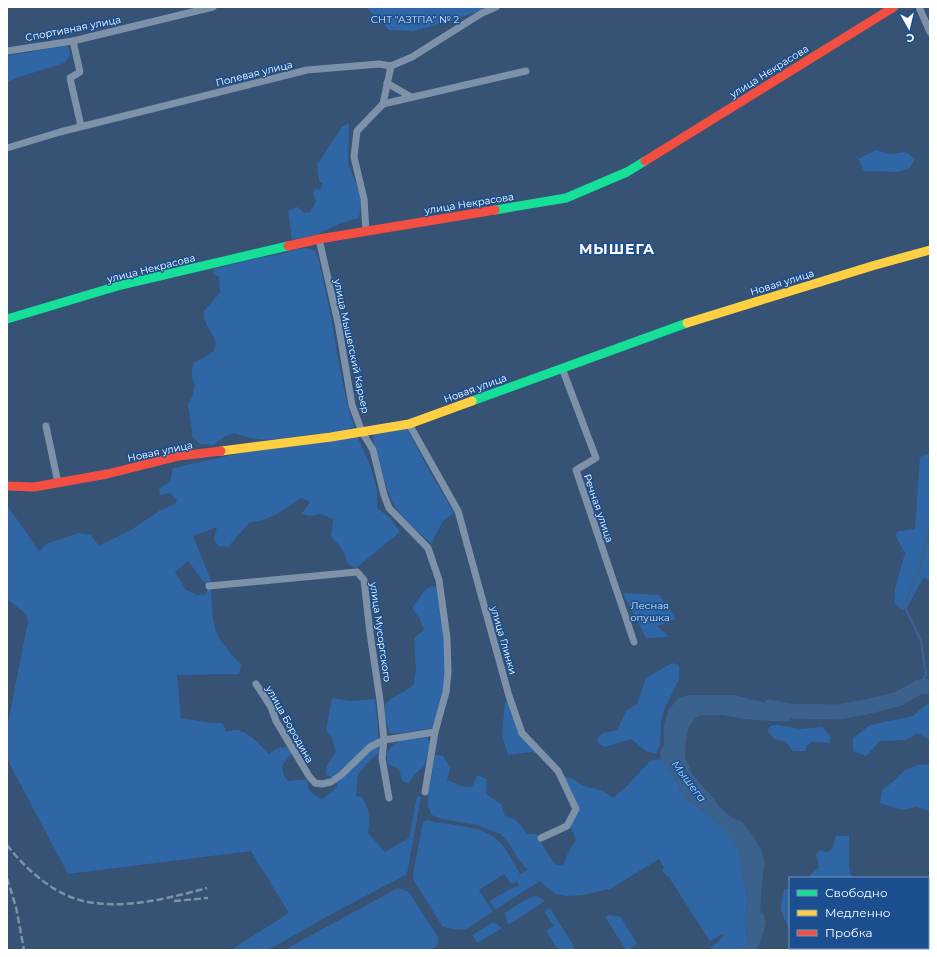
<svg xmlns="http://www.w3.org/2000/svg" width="937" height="957" viewBox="0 0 937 957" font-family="Montserrat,sans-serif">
	<rect width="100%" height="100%" fill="#365274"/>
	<!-- green -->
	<g fill="#2f66a5">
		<path d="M366,7H486L474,13L415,31L389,30Z"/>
		<path d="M65,46L69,48L70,56L64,63L16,78L7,83V56Z"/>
		<path d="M349,123L348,164L356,183L360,196L361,206L359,218L339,224L318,234L292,240L288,211L298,207L304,213L310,212L316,201L313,194L316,188L320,190L323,184L319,181L317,165L342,127Z"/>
		<path d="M876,150L890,154L906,152L915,159L910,168L898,172L864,171L858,159Z"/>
		<path d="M306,248L315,251L319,261L333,327L337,354L347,403L354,426L348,430L268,440L250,438L234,433L224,437L213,445L200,444L192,436V430L188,405L192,397L195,385L192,378V369L194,362L204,358L214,351L216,342L204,319V311L220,293L219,276L213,275L214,269L262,257L278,255L297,249Z"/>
		<path d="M407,429L433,477L454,513L443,521L434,537L432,544C419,532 401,518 393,503C386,490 383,474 379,459C377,451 372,443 373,435Z"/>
		<path d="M357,436L370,465L377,490V508L389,517L400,532L356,568L348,564C344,551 341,546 331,537L333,519L320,514L309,516L301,514L305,509L310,502L301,498L277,514L263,520L249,523L228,547L218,546L214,539L217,527L193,536L212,583L206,585L188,561L175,572L186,590L197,595L207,594V586L211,588C212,602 212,626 219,638C225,647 234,657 241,665L239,674L177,675L181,718L213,723H223L226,732C229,731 232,730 236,730C247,730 261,746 269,754L276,749L287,746L292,754L287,759L282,766L284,776L288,781L297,780H308C306,792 313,794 322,799L333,791L337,786L336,779L326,775L327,766L336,752L332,738L326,730L332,698L350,701L375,699L378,728L379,753L368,762L358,775L356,796L362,797C370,810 370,818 368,833L385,852L409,838L417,796L421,797L407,874L328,916L268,950H233L234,948L289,913L251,851L68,874L7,759V728L28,621L26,614L7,599V505L39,551L46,544L79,533L91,535L99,546L131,530L159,511L176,503L177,500L170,493L160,495L159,489L170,482L173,468L241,453Z"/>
		<path d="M930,453V582L924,577L906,609L902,610L895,603V589L905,553L895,535L899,531L915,529L920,457Z"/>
		<path d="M432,586L436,587C441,615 448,645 445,675C444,693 438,711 433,728L400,733H390L385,720V705L392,698L405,691L414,684L416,669L414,638L424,630L420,619L412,608L425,590Z"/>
		<path d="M623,593L659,595L676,619L657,626L669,637L646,638Z"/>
		<path d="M672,663L679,665V679L664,710L661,722L660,745L656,754L646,751L631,739L605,747L599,744L597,738L603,733L617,730L626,711L637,704L646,678Z"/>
		<path d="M505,701L510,703L521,734L540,755L532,752L508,755L502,735Z"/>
		<path d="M929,702H930V739L929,740L918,733L906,740L880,741L866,756L853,751V738L870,725L913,716Z"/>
		<path d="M772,725H778L801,729L822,727L831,737L830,743L812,742L807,745L805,751H793L786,742L774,739L767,730Z"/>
		<path d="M427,737L430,743L429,751L424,766L413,776L409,783L402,781L399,769L388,764L386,754L393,745L401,741Z"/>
		<path d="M435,755L443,756L450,768L447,780L461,786L472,787L477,775L487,779L486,794L501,804L505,816L516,820L527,834H536L554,864L563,866L568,853L576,840L570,825C572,822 576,818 577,815C581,804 568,786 563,777C574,777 574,781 583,785C594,790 604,789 613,798L625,788L650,761L661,759L677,781L684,797L706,813L737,841L744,843L748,849V855L745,876L746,892L748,895L745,925L748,944L746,950H712L710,947L720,941L719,940L724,936L722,934L710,941L668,876L667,877L662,870L664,868L659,859L610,889L582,895L568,896L555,894L540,881L495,910L490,902L491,900L510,889L519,886L517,881L511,884L504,874L479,890L493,912L466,929L458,930L443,927L414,881L413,874L423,822L427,820C455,828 485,822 504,847C510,855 515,865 520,874L528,870L518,859L510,845L501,834L474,824L441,819L432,815L428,807V797Z"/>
		<path d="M930,764V814L927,810L916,807L902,810L880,803L882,790L895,780L905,770L917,765Z"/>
		<path d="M836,836H849V868L852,878H809L810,875L819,867L816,855L820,850L827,852L832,849Z"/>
		<path d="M398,888L409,892L438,937C438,945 438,945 431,950H284Z"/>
		<path d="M785,889H790V930C781,912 778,909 785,889Z"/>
		<path d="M536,896L543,899L545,901L508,925L505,913C514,907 525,898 536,896Z"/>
		<path d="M550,908L573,945V946L575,950H558L546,931L554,926L544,911Z"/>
		<path d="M609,915L621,917L637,944L629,950H626L605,917Z"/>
		<path d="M494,922L502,928L478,943L472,935L488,925Z"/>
		<path d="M800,948H893L892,950H803Z"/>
	</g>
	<!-- water -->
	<path fill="#3b618d" d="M688,695H734L750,699L789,708L790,721H770L745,719L722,715H701L695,719L689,726L686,741L685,757L692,773L704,788L714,798L718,805L732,818L741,821L746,826L755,839L762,851L765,865L763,873L760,911L764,915L766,923L759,946L754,950H746L748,944L745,925L748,895L743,882L745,876L742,872L741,864L748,855V849L744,843L737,841L706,813L684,797L677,781L661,759L660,751L664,745V726L668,711L678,698Z"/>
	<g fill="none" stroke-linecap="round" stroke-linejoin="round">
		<!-- stream -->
		<path stroke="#3b618d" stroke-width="2.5" d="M919,687L926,675L921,641L904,605L920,567L930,528"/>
		<!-- river -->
		<g stroke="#3b618d" stroke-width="15">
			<path d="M770,707L789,711L838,712L866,707L898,699L919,687L930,686"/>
			<path d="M731,827L744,843L750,878"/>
		</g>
		<!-- street -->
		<g stroke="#7d92a8" stroke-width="7">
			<path d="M919,7L930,32"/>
			<path d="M73,41L80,72L70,78L81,126"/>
			<path d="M7,51L73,41L213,7"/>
			<path d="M387,83L411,97"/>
			<path d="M383,104L526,71"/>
			<path d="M7,148L60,132L307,70L379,64L391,66L412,57L482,13L496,7"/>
			<path d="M366,231L364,199L354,157L357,131L383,104L391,66"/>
			<path d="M319,239L338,323L352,405L362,432L373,450L384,495L389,508L428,548L439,580L447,638L448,672L446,692L435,732L425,792"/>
			<path d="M562,368L596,458L576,470L634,642"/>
			<path d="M409,424L458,511L509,696L522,733L558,771L576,809L567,826L541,838"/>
			<path d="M46,426L58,483"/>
			<path d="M209,586L357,572L364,580L370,633L380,700L384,740L382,758L389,798"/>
			<path d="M256,684L271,707L276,721L309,776L315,783L322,784L331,782L341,775L370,747L384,740L435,732"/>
		</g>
		<!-- fast -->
		<g stroke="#16e098" stroke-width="9">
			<path d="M495,210L566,198L627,172L645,161"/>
			<path d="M7,319L121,285L288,246"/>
			<path d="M472,401L687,323"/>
		</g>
		<!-- slow -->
		<g stroke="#ffcf43" stroke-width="9">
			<path d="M687,323L872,266L930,250"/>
			<path d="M221,451L331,437L409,424L472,401"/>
		</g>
		<!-- jam -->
		<g stroke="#f24e42" stroke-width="9">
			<path d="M645,161L894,7"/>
			<path d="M288,246L319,239L495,210"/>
			<path d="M7,486L34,487L107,474L179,456L221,451"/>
		</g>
		<!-- rail -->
		<g stroke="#7e92a7" stroke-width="2.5" stroke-dasharray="7 3" stroke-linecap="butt">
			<path d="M7,845C26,870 57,897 88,902C127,909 170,898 207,888"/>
			<path d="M7,878L16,907L24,950"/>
			<path d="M174,901L208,898"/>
		</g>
	</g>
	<g text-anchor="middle" stroke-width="3" stroke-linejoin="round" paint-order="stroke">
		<!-- park labels -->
		<g font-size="10" fill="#cfe3fa" stroke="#1b4f8f">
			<text x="415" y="23">СНТ "АЗТПА" № 2</text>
			<text x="650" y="609">Лесная<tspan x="650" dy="12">опушка</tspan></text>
		</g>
		<!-- street labels -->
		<g font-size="10" fill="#fff" stroke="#1b4f8f">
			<text transform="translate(73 28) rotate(-11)" y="4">Спортивная улица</text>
			<text transform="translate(769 71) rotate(-32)" y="4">улица Некрасова</text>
			<text transform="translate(254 73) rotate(-14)" y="4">Полевая улица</text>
			<text transform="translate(469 203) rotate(-9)" y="4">улица Некрасова</text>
			<text transform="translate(151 268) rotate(-14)" y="4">улица Некрасова</text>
			<text transform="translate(782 282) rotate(-17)" y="4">Новая улица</text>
			<text transform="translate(352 346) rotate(78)" y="4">улица Мышегский Карьер</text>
			<text transform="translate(475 388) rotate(-20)" y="4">Новая улица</text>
			<text transform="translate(160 451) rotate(-12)" y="4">Новая улица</text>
			<text transform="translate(599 508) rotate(71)" y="4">Речная улица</text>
			<text transform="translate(381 632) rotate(82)" y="4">улица Мусоргского</text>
			<text transform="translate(504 640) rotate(74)" y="4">улица Глинки</text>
			<text transform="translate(290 724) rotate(61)" y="4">улица Бородина</text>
		</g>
		<!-- water labels -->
		<g font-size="11" font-style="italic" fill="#b5d3f5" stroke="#1b4f8f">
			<text transform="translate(689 781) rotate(53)" y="4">Мышега</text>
		</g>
		<!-- district labels -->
		<g font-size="14" font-weight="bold" letter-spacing="1" fill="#fff" stroke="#1b4f8f">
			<text x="617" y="254">МЫШЕГА</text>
		</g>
	</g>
	<!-- border -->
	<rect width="937" height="957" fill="none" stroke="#ffffff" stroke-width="16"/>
	<!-- legend -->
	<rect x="789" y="877" width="140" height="72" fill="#1b4f8f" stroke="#7695bc"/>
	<rect x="797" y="890" width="20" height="6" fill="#16e098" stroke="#7695bc"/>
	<text x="825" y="897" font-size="12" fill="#ffffff">Свободно</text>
	<rect x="797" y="910" width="20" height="6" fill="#ffcf43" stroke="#7695bc"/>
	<text x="825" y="917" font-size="12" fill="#ffffff">Медленно</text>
	<rect x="797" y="930" width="20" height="6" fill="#f24e42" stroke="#7695bc"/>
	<text x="825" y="937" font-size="12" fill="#ffffff">Пробка</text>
	<!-- north arrow -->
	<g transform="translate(909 28) rotate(172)" stroke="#1b4f8f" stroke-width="3" paint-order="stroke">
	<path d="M0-3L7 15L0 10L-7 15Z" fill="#ffffff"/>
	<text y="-6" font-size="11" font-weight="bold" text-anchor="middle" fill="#ffffff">С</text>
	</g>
</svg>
